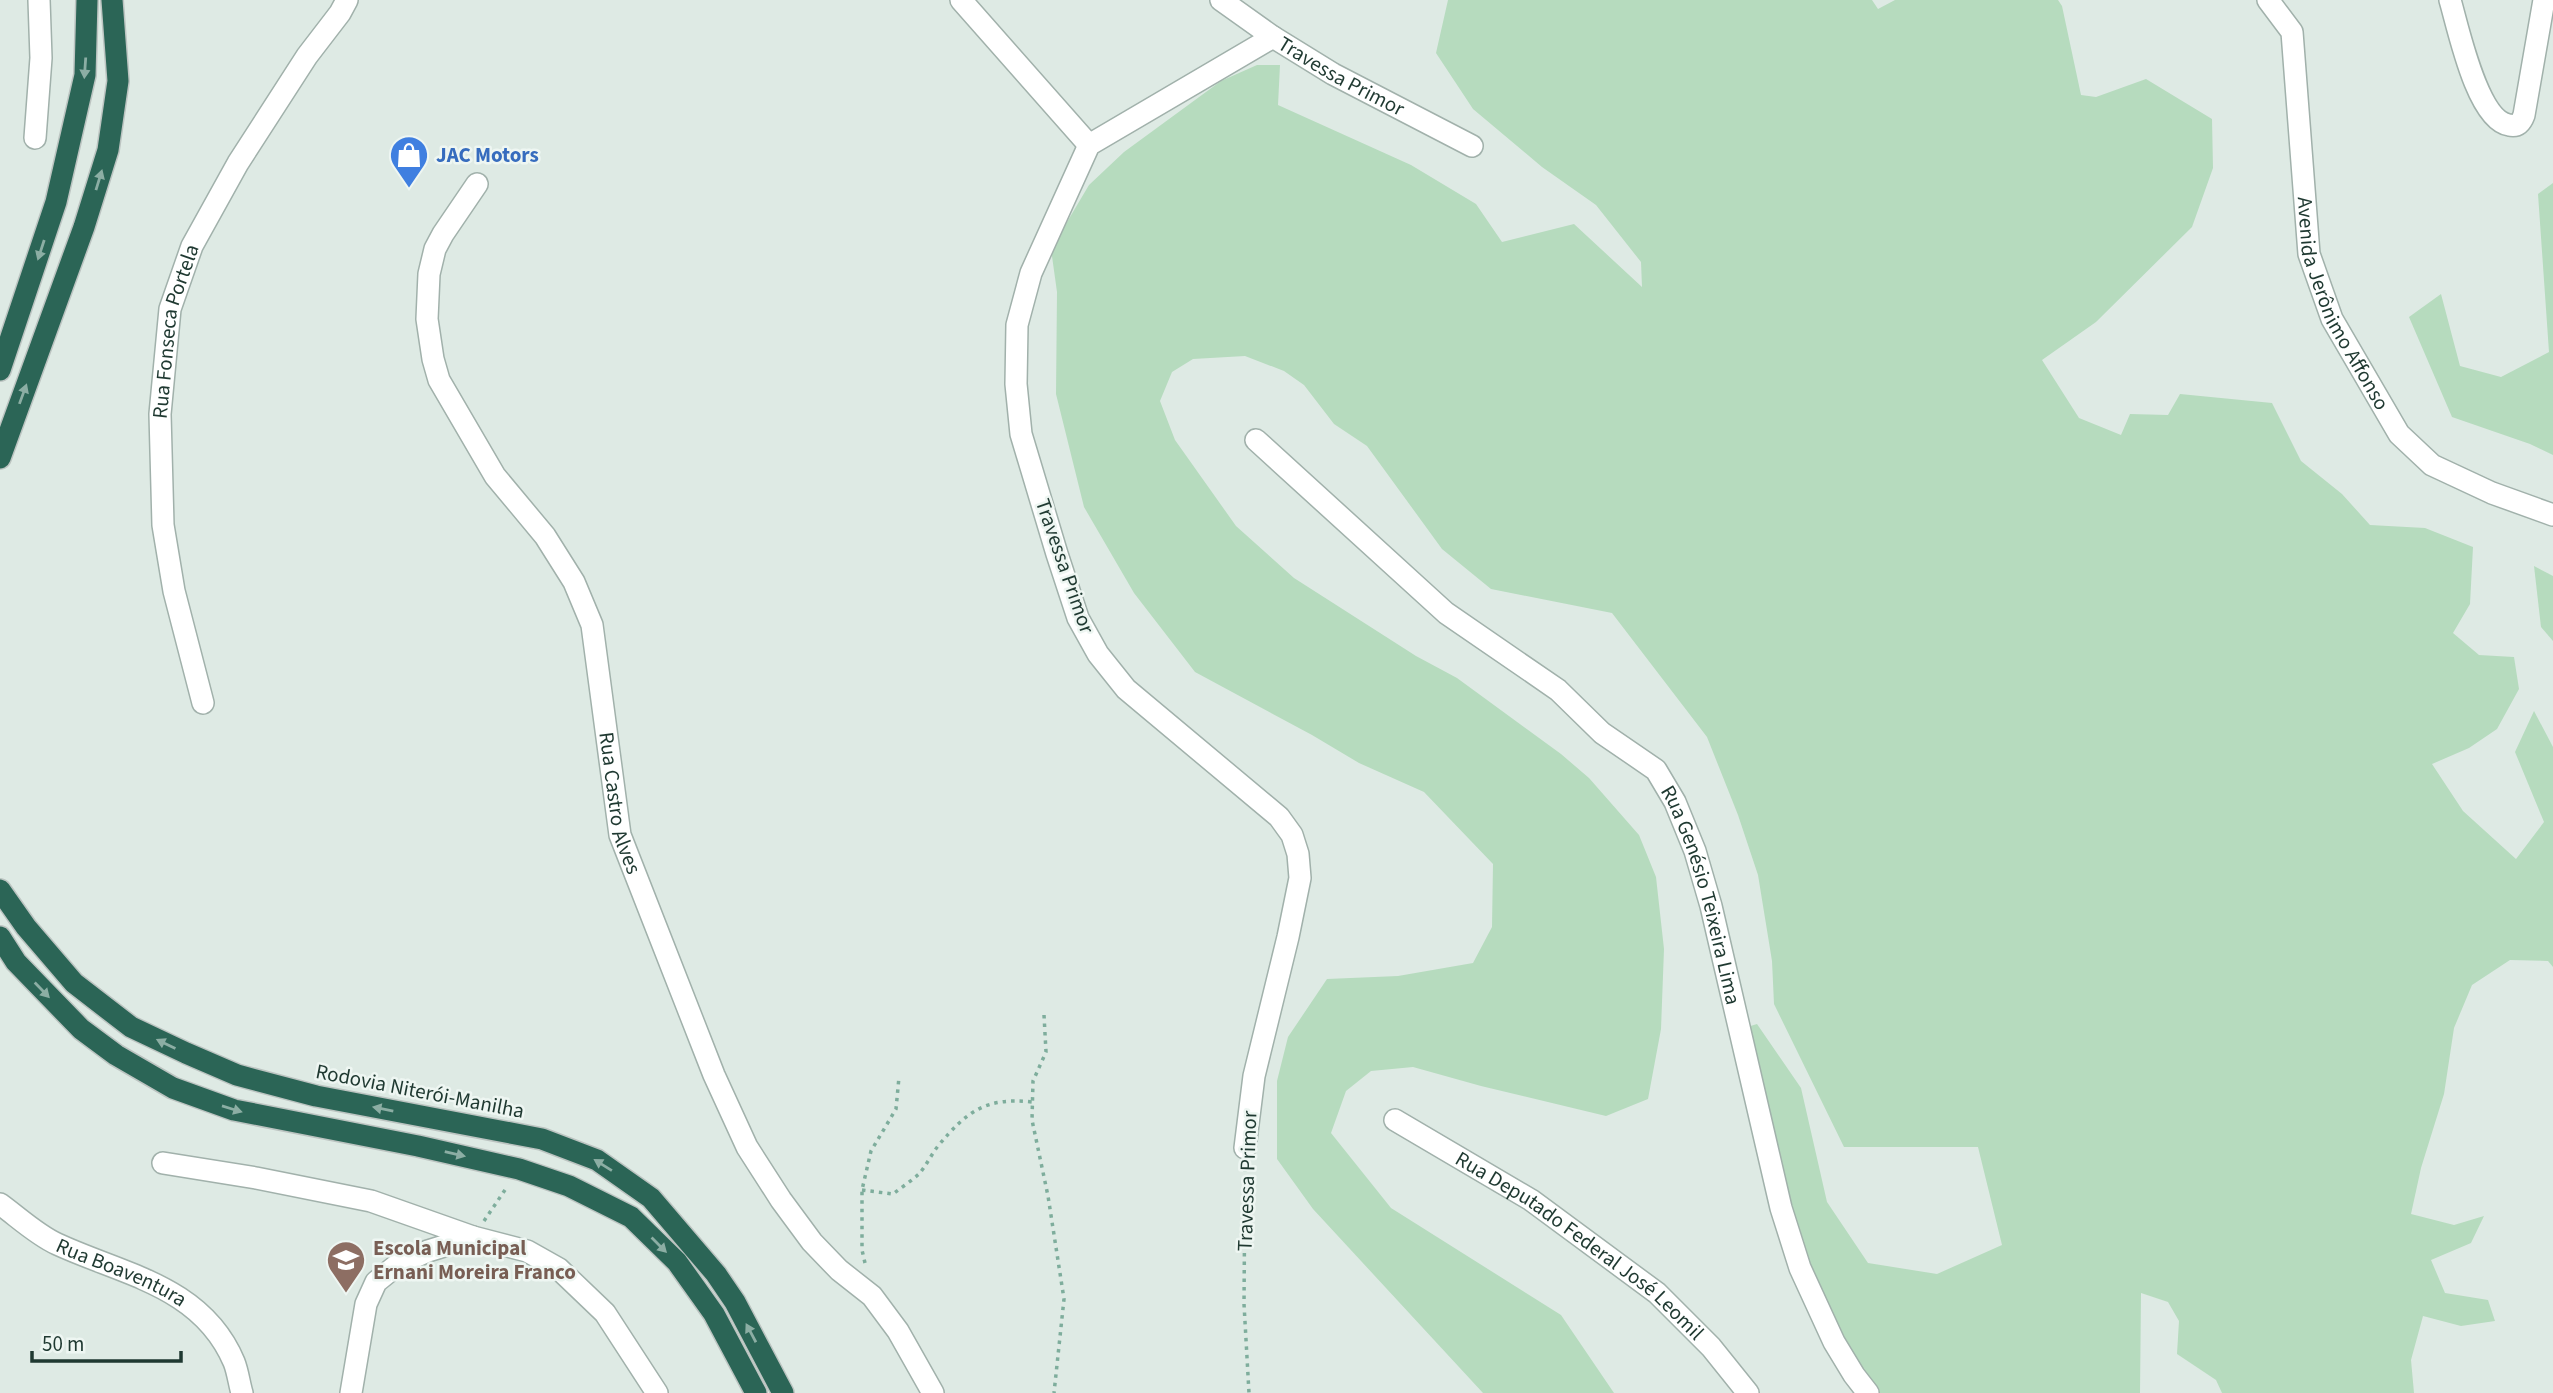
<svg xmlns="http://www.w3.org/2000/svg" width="2553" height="1393" viewBox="0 0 2553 1393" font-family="'Source Sans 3',sans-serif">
	<rect width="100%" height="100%" fill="#deeae4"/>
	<!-- green -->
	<g fill="#b6dbbe">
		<path d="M1448,0H1872L1878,9L1895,0H2058L2062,6L2081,95L2096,97L2146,79L2212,119L2213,168L2192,227L2096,322L2042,360L2079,418L2121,435L2130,414L2168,415L2180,394L2272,403L2301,461L2342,494L2370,525L2425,528L2473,547L2470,604L2453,633L2479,655L2514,657L2519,689L2497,729L2469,748L2432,764L2463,811L2516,859L2544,822L2515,752L2534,711L2553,747V967L2548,961L2510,960L2472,985L2454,1028L2444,1094L2421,1168L2411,1214L2454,1225L2484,1216L2471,1243L2431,1260L2445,1293L2488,1300L2495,1321L2461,1326L2423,1316L2411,1360L2414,1393H2222L2216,1380L2177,1354L2179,1321L2168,1302L2141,1293L2140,1393H1877L1831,1334L1787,1207L1744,1028L1757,1024L1801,1088L1827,1202L1868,1263L1937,1274L2002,1245L1978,1147H1844L1774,1004L1772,961L1758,875L1738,815L1707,737L1612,613L1491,589L1442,549L1367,446L1334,424L1304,385L1284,371L1245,356L1193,359L1172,372L1160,401L1175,440L1236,526L1294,578L1416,656L1457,678L1561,754L1589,778L1639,835L1656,877L1664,949L1661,1029L1648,1099L1606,1116L1481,1086L1413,1067L1371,1071L1346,1091L1331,1133L1391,1208L1561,1315L1614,1393H1483L1313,1209L1277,1159V1081L1288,1037L1327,979L1398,976L1473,963L1492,927L1493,864L1424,792L1359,763L1312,735L1195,672L1134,593L1084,507L1056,394L1057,292L1051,249L1089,185L1124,152L1221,81L1257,65H1280L1278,105L1411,165L1476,204L1502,242L1574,224L1642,287L1641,262L1596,205L1542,167L1473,109L1436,53Z"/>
		<path d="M2553,183V455L2530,444L2452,417L2409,317L2441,294L2460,366L2501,377L2549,352L2538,194Z"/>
		<path d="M2534,566L2553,576V641L2541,627Z"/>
	</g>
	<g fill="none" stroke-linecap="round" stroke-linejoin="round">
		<!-- minor casing -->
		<g stroke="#a1b1ab" stroke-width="24">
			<g id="minor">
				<path d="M961,0L1089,145"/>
				<path d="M1221,0L1273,37"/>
				<path id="s1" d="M2268,0L2292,32L2309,254L2332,319L2399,434L2432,465L2492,493L2553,515"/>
				<path d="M2450,0C2458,27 2477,120 2509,125C2518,127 2521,123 2524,115L2544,0"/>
				<path d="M35,138L41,58L39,0"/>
				<path id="s2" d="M477,184L443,234L435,249L429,274L427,319L433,359L439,380L495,476L545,536L574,582L592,625L620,835L714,1075L747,1147L781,1200L812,1242L839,1270L872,1296L898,1331L933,1393"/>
				<path id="s3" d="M1256,440L1446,613L1558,690L1602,733L1656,770L1675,802L1695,851L1711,906L1781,1208L1800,1268L1834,1342L1854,1375L1868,1393"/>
				<path id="s4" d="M203,703L174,591L163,525L160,414L170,309L192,246L238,163L307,56L340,13L347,0"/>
				<path id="s5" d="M1395,1120L1531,1200L1657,1293L1711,1347L1748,1393"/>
				<path id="s6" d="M1245,1148L1254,1076L1288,937L1300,878L1298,854L1292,835L1279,817L1126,689L1098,654L1078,618L1057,554L1021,434L1016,384L1017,325L1031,273L1089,145L1273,37L1333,74L1472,146"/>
				<path d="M163,1163L256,1178L371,1201L473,1237"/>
				<path id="s7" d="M0,1204C18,1217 37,1235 57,1244C124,1275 202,1286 234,1362C238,1372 239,1383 242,1393"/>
				<path d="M351,1393L366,1304L376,1282L397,1265L428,1251L473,1237L527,1251L559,1269L605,1313L657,1393"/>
			</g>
		</g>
		<!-- highway casing -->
		<g stroke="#bcc4c1" stroke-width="24">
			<g id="highway">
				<path d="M0,370L56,202L85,75L87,0"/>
				<path d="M0,458L84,227L108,150L118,81L112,0"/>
				<path d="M0,890L26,927L74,983L131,1027L186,1053L237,1075L316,1096L542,1139L597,1160L651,1198L716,1274L735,1302L783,1393"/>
				<path d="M0,937L16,962L81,1029L116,1055L173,1088L234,1110L418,1146L519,1169L569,1186L631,1217L677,1262L714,1314L756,1393"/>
			</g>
		</g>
		<!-- path -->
		<g stroke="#7ead9c" stroke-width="3.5" stroke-dasharray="3.5 5" stroke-linecap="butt">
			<path d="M1044,1015L1046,1052L1033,1081L1032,1120L1048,1196L1064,1299L1054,1393"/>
			<path d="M1245,1168L1244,1304L1249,1393"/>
			<path d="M862,1190L893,1194C901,1188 911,1181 919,1174C926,1166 931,1155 938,1146C967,1111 986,1097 1032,1102"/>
			<path d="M484,1221L507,1187"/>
			<path d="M865,1263L862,1250V1190L871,1151L896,1109L899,1077"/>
		</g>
		<!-- minor -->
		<use href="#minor" stroke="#fff" stroke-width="21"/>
		<!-- highway -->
		<use href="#highway" stroke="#2b6556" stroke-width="21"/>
	</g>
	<!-- one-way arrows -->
	<defs><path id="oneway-solid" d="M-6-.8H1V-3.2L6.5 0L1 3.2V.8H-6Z" transform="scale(1.75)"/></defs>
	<g fill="#8caea4">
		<use href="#oneway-solid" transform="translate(85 68) rotate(94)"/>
		<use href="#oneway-solid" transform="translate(99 180) rotate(-73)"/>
		<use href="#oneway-solid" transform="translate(41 250) rotate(108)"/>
		<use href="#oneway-solid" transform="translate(23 394) rotate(-70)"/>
		<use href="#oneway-solid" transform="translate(42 990) rotate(46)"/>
		<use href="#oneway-solid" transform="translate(166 1044) rotate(-154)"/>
		<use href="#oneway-solid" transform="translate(232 1109) rotate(17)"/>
		<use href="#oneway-solid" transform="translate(383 1109) rotate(-169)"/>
		<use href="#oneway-solid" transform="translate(455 1154) rotate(13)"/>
		<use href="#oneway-solid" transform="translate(603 1165) rotate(-148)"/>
		<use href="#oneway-solid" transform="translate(659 1245) rotate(45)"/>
		<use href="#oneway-solid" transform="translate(751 1333) rotate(-118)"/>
	</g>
	<!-- icons -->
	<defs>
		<g id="shop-pin" transform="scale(2.0125)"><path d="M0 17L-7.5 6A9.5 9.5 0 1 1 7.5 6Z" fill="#3f7fe0" stroke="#eef6f2"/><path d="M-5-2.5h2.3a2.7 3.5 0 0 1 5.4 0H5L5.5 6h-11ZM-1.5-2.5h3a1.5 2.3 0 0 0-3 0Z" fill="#fff"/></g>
		<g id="school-pin" transform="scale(2.0125)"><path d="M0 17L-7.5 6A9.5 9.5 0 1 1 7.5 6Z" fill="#8d6e63" stroke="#eef6f2"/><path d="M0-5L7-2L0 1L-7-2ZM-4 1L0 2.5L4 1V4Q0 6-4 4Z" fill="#fff"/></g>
	</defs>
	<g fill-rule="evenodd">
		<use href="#shop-pin" x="409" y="155"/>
		<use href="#school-pin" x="346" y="1260"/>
	</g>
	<g text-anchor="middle" stroke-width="5" stroke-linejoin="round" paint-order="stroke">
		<!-- street labels -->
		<g font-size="21" fill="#1f3931" stroke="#eef6f2">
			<text dy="7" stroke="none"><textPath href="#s6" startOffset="1416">Travessa Primor</textPath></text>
			<text dy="7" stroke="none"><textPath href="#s1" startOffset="320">Avenida Jerônimo Affonso</textPath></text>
			<text dy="7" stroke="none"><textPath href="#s4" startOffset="378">Rua Fonseca Portela</textPath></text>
			<text transform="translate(1065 566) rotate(71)" y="7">Travessa Primor</text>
			<text dy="7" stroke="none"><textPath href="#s2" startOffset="681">Rua Castro Alves</textPath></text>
			<text dy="7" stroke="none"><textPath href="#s3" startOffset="654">Rua Genésio Teixeira Lima</textPath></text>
			<text transform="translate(420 1091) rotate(11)" y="7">Rodovia Niterói-Manilha</text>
			<text transform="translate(1247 1181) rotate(-88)" y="7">Travessa Primor</text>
			<text dy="7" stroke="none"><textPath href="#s5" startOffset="224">Rua Deputado Federal José Leomil</textPath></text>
			<text dy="7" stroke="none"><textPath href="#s7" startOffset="140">Rua Boaventura</textPath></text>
		</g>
		<!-- shop labels -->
		<g font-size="21" font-weight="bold" fill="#366cbe" stroke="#eef6f2" text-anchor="start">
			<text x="436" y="162">JAC Motors</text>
		</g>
		<!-- education labels -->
		<g font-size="21" font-weight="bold" fill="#785e54" stroke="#eef6f2" text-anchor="start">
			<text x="373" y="1255">Escola Municipal<tspan x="373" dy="24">Ernani Moreira Franco</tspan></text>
		</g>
	</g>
	<!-- scale -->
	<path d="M32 1351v10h149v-10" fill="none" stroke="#1f3931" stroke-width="3.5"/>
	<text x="42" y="1351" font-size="21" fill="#1f3931" stroke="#eef6f2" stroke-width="5" paint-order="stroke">50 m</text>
</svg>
